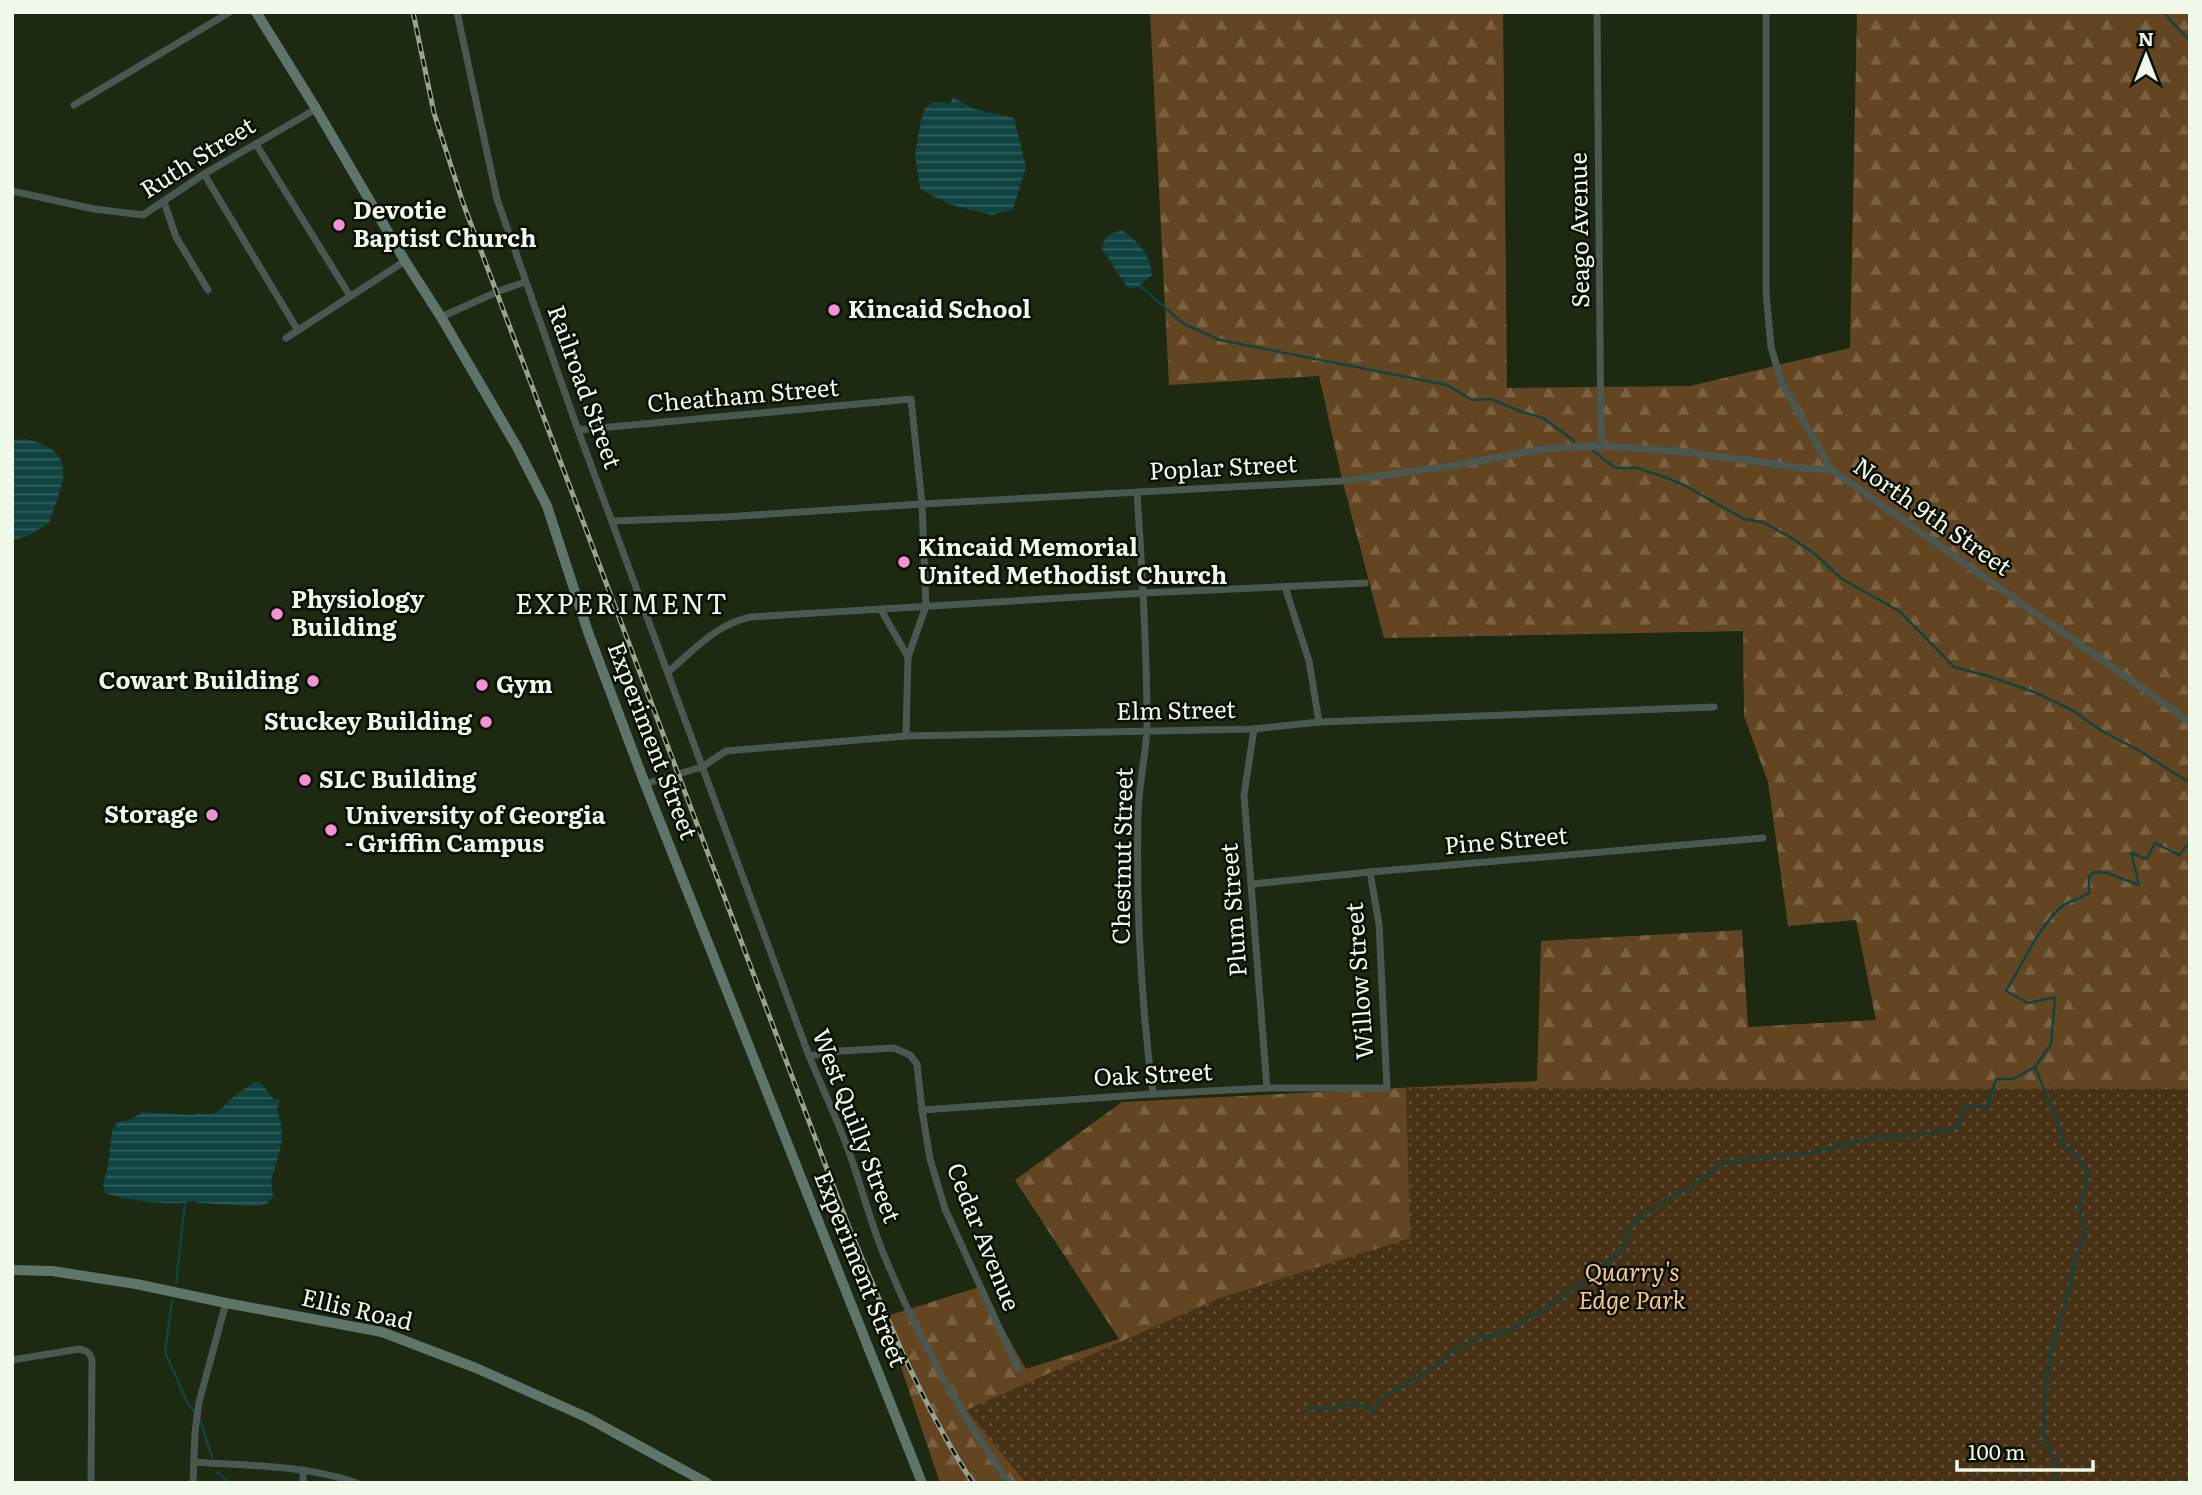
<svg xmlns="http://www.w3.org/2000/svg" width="2202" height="1495" viewBox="0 0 2202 1495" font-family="Literata,serif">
	<defs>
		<pattern id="forest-firs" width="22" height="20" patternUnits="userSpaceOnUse" patternTransform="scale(1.75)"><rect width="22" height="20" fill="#634621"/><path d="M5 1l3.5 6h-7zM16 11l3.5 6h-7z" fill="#7a6141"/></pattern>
		<pattern id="park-dots" width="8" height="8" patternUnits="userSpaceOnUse" patternTransform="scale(1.75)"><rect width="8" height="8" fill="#483216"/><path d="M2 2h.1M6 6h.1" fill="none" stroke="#635038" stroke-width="1.8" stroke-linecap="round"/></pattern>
		<pattern id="water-rules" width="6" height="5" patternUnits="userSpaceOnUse" patternTransform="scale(1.75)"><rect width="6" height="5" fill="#104442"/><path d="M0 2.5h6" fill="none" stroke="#33605d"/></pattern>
	</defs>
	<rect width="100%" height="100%" fill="#1d2911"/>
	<!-- forest -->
	<path fill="url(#forest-firs)" d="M1150,12H1503L1507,388L1690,386L1850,348L1857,12H2190V1483H940L884,1317L979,1287L1026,1369L1119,1339L1015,1180L1122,1102L1537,1081L1541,941L1742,930L1748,1027L1876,1020L1856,920L1788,926L1768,782L1744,716L1743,631L1384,638L1342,479L1319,376L1169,385Z"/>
	<!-- park -->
	<path fill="url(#park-dots)" d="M1406,1088L2190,1089V1483H1026L966,1410L1217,1299L1410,1238Z"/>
	<!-- water -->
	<g fill="url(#water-rules)">
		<path d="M952,97L974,109L1014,118L1026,167L1013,209L992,215L948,204L920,189L915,155L920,125L925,108L933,102L951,103Z"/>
		<path d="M1123,231C1140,243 1150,254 1152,275L1135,289L1129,288L1125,284L1102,249C1103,237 1112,231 1123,231Z"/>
		<path d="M26,439C82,452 62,483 49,523L28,536L12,540V440Z"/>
		<path d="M254,1082H260L274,1100L280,1099L277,1109L281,1123L282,1142L271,1181L273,1196L267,1204L255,1206L199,1203L193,1201C175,1207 123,1200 105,1193L103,1185L108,1166L112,1131L118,1122L132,1119L142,1112L194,1115L197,1113C219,1118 221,1107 236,1095C242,1090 248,1088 254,1082Z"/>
	</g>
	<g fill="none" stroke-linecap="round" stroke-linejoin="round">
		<!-- stream -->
		<g stroke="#104442" stroke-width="2.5">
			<path d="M2163,12L2190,41"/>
			<path d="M1140,286L1184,324L1220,340L1447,385L1472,400L1491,399L1522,412L1543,418L1574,441"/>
			<path d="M1592,450L1615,468H1636L1659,475L1682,484L1744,519L1762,522L1790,537L1815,554L1842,579L1899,611L1954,667L1988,676L2034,692L2074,711L2100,730L2138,750L2190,783"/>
			<path d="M2035,1067L2063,1136L2062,1144L2079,1157L2088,1177L2079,1207L2085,1236L2077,1252L2066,1302L2049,1356L2043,1434L2054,1459L2056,1475L2053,1483"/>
			<path d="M2035,1067L2051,1044L2055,997L2028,1003L2006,991C2023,964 2036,931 2060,908C2067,901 2080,899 2089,893V877L2094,872L2107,873L2139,885L2131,853L2147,859L2155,843L2179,855L2190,842"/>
			<path d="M176,1283L185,1204"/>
			<path d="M172,1300L165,1352L187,1402L196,1414"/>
			<path d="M1309,1408L1330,1409L1356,1403L1371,1410L1382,1398L1438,1365L1451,1352L1477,1338L1505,1332L1559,1300L1620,1252L1634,1223L1668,1198L1690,1188L1718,1165L1757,1158L1810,1153L1873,1137L1913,1136L1957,1128L1964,1106H1987L1996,1079H2013L2035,1067"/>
			<path d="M200,1420L212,1457"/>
			<path d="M217,1472L229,1483"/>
		</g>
		<!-- street -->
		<g stroke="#4b5851" stroke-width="7">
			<path d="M457,12L497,199L578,430L809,1056C822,1087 836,1117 848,1149C860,1182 869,1217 882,1250C915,1332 958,1410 1009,1483"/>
			<path d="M1597,12L1601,446"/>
			<path d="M1766,12V293L1771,347L1782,384L1832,470L2190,722"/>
			<path d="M74,105L230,12"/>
			<path d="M256,144L350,296"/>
			<path d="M204,174L297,329"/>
			<path d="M12,191L94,209L143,215L204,174L316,109"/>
			<path d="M164,202L176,237L208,290"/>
			<path d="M441,317L499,291L525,282"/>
			<path d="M286,338L405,261"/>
			<path d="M578,430L911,399L922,504L926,606L908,657L906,736"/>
			<path d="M1137,492C1142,570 1147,649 1147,727C1146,757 1138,787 1138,817C1136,910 1141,1001 1153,1094"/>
			<path d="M613,521L724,517L922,504L1342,481L1458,465L1538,450L1568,447L1608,446L1686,452L1811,469L1832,470"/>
			<path d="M1285,587L1309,661L1319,722"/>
			<path d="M881,610L908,657"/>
			<path d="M668,672C694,650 716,624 751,617L1143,593L1365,583"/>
			<path d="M1254,729L1244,795L1267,1088"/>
			<path d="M645,784L702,767L726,751L906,736L1254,729L1319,722L1714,707"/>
			<path d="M1252,884L1370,872L1763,838"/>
			<path d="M809,1056L840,1051L894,1048L910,1055L917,1064L922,1110L930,1159L945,1209L1018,1369"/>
			<path d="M922,1110L1153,1094L1267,1088H1387L1379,924L1370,872"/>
			<path d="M12,1360L79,1349C87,1351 90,1352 92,1360L91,1483"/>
			<path d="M194,1462C248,1466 305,1465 357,1483"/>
			<path d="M193,1483L195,1432L199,1402L226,1303"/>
			<path d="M303,1483V1470"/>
		</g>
		<!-- secondary -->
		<g stroke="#60756a" stroke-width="10">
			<path d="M256,12L315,107L405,261L441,317L517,447L547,506L588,632L645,784L922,1483"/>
			<path d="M12,1270L52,1271L136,1284L226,1303L382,1332L476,1368L586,1417L707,1483"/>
		</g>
		<!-- rail casing -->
		<g stroke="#99a390" stroke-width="5">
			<path id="rail" d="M413,12L434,113L463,203L848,1225C885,1314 920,1402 973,1483"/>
		</g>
		<!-- rail -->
		<use href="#rail" stroke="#0a0f06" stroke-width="2.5" stroke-dasharray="8" stroke-linecap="butt"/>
	</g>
	<!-- markers -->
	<g fill="#f491d4" stroke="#0a0f06" stroke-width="2.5">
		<circle cx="339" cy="225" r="7"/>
		<circle cx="834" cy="310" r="7"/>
		<circle cx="904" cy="562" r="7"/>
		<circle cx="277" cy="614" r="7"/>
		<circle cx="313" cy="681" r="7"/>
		<circle cx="482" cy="685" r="7"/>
		<circle cx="486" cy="722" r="7"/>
		<circle cx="305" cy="780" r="7"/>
		<circle cx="212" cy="815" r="7"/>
		<circle cx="331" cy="830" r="7"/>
	</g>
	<g text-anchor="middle" stroke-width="5" stroke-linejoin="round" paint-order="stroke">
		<!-- street labels -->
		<g font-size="24" fill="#f0f8e9" stroke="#0a0f06">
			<text transform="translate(198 158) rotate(-32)" y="8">Ruth Street</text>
			<text transform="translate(1580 230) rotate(-91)" y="8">Seago Avenue</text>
			<text transform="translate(584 387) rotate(70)" y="8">Railroad Street</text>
			<text transform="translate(743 396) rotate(-5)" y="8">Cheatham Street</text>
			<text transform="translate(1223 468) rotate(-3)" y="8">Poplar Street</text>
			<text transform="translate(1932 517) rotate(35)" y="8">North 9th Street</text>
			<text transform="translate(1176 711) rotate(-1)" y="8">Elm Street</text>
			<text transform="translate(652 741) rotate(69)" y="8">Experiment Street</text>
			<text transform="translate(1506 841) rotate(-5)" y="8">Pine Street</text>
			<text transform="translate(1123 856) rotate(-89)" y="8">Chestnut Street</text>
			<text transform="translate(1234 910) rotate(-94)" y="8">Plum Street</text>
			<text transform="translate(1360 981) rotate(-94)" y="8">Willow Street</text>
			<text transform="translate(1153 1075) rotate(-3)" y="8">Oak Street</text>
			<text transform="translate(856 1126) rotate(69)" y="8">West Quilly Street</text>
			<text transform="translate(983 1237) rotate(68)" y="8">Cedar Avenue</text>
			<text transform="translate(860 1269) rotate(68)" y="8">Experiment Street</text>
			<text transform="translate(357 1310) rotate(13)" y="8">Ellis Road</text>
		</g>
		<!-- poi labels -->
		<g font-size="24" font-weight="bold" fill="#f0f8e9" stroke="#0a0f06" text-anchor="start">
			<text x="353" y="219">Devotie<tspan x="353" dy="28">Baptist Church</tspan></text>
			<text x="848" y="318">Kincaid School</text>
			<text x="918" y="556">Kincaid Memorial<tspan x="918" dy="28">United Methodist Church</tspan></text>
			<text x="291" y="608">Physiology<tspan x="291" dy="28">Building</tspan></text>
			<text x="299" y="689" text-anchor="end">Cowart Building</text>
			<text x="496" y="693">Gym</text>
			<text x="472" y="730" text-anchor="end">Stuckey Building</text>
			<text x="319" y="788">SLC Building</text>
			<text x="198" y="823" text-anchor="end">Storage</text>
			<text x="345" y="824">University of Georgia<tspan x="345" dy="28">- Griffin Campus</tspan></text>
		</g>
		<!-- park labels -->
		<g font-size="24" font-style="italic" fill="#f9c68a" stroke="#0a0f06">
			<text x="1632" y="1281">Quarry's<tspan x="1632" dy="28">Edge Park</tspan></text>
		</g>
		<!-- quarter labels -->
		<g font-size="28" letter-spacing="2" fill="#f0f8e9" stroke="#0a0f06">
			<text x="622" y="614">EXPERIMENT</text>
		</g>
	</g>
	<!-- border -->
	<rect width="2202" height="1495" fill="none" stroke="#f0f8e9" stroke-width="28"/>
	<!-- north arrow -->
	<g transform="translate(2146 56)" stroke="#0a0f06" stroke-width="5" paint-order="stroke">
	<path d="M0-5L12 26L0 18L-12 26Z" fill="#f0f8e9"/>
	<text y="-10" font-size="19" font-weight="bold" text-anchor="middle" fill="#f0f8e9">N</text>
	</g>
	<!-- scale -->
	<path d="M1957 1460v10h136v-10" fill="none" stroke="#f0f8e9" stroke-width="3.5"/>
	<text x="1968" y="1460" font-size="21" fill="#f0f8e9" stroke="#0a0f06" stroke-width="5" paint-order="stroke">100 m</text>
</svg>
